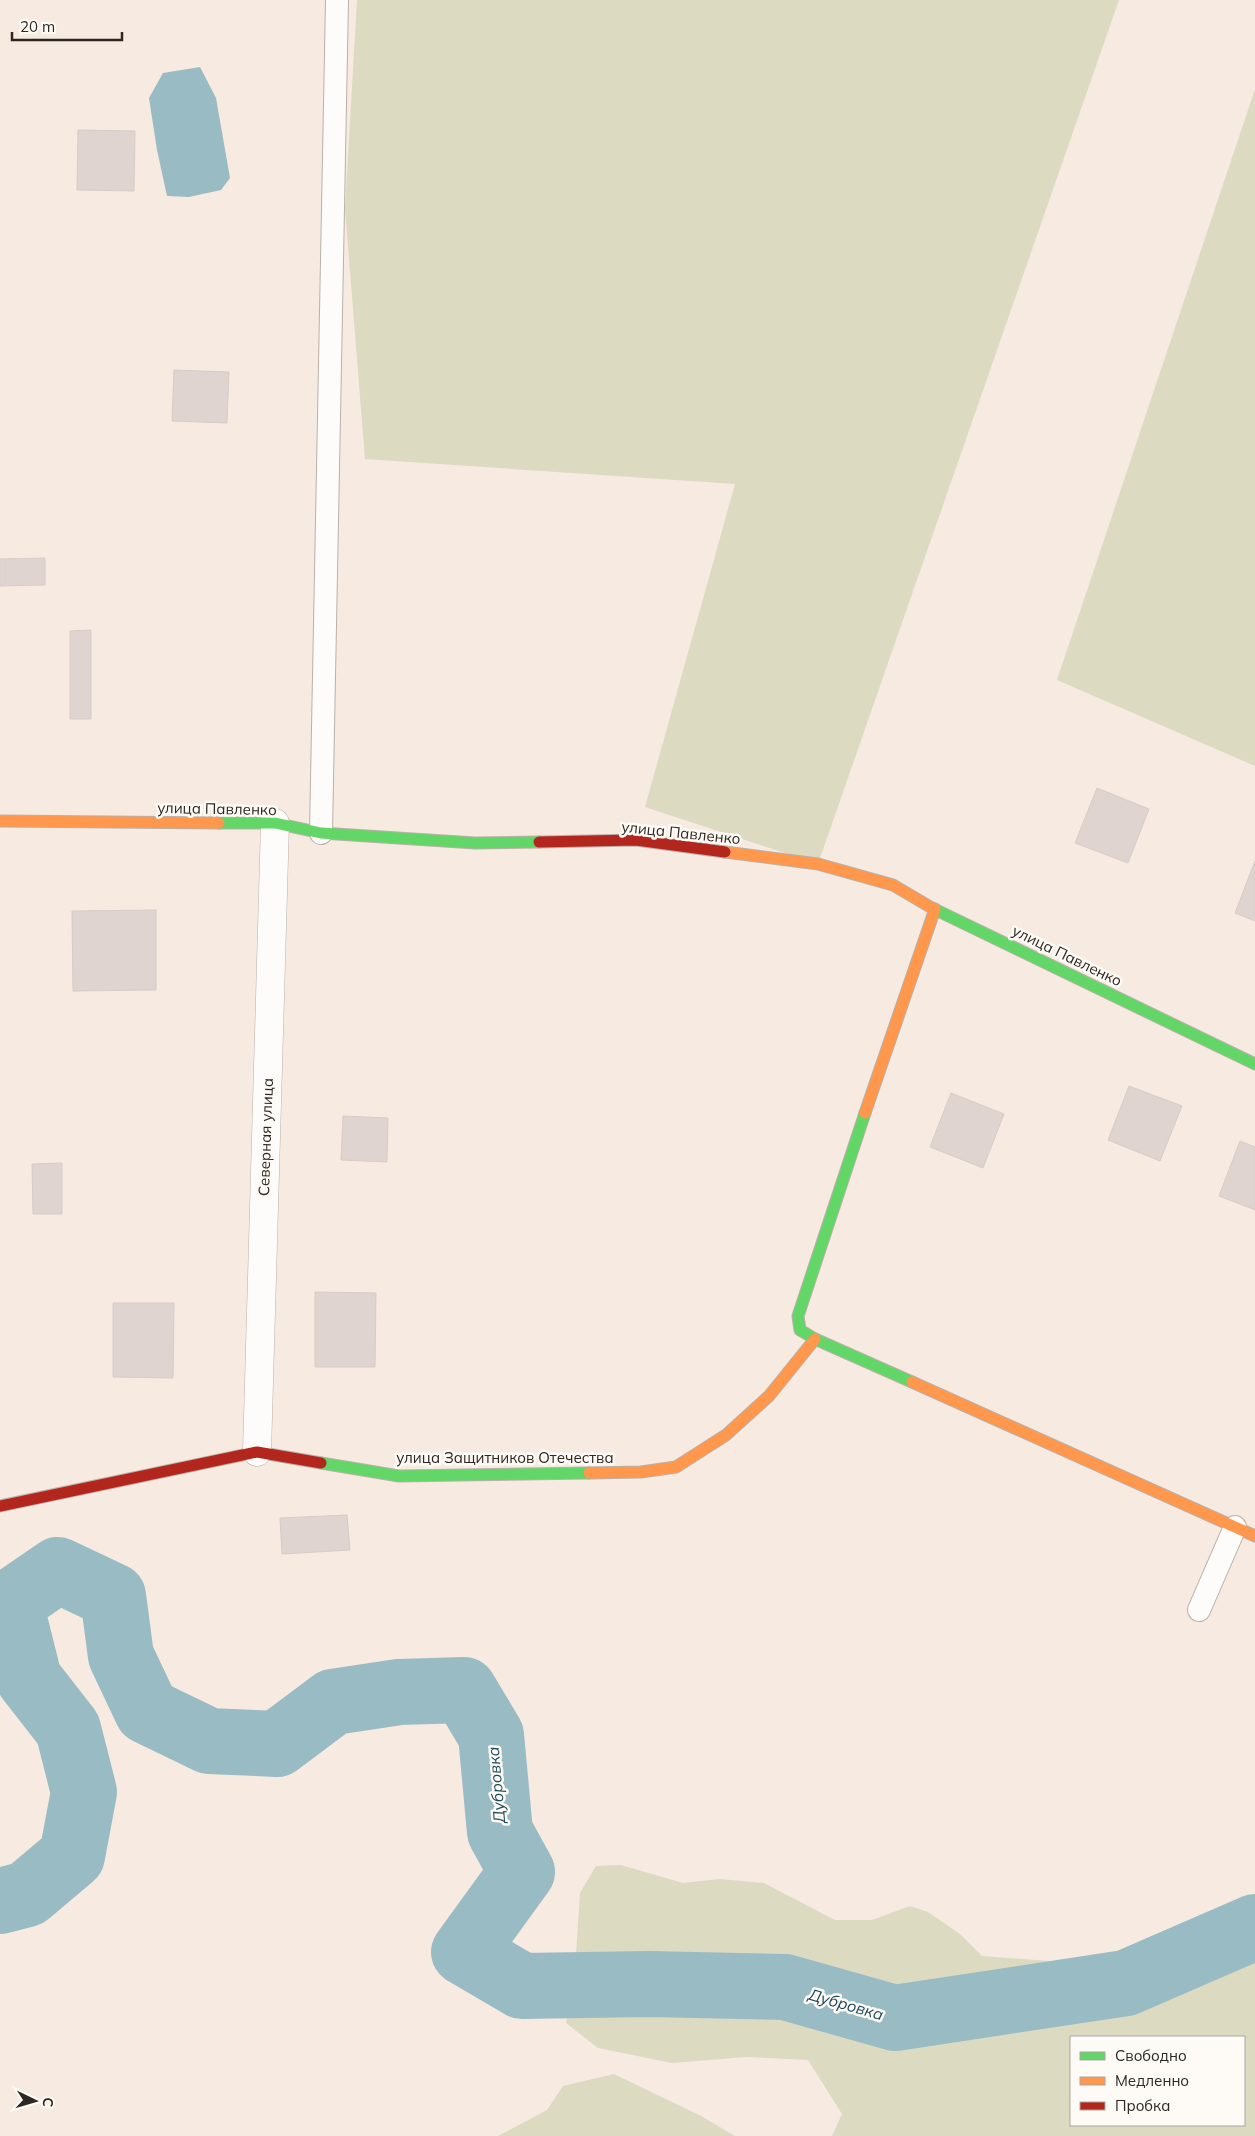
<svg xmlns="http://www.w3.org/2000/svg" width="1255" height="2136" viewBox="0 0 1255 2136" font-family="Mulish,sans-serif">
	<rect width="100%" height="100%" fill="#f7eae1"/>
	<!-- green -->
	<g fill="#dddac2" fill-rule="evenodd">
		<path d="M357,0H1119L818,864L645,807L735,484L365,459L345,209Z"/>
		<path d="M1255,89V766L1057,680Z"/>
		<path d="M621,1865L683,1883L720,1879L764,1883L835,1920H872L910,1906L928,1912L960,1934L982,1956L1089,1964L1255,1910V2136H832L842,2114L808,2060L747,2057L672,2063L598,2048L566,2023L576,1955L580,1893L596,1866ZM1071,2037H1244V2125H1071Z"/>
		<path d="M614,2074L701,2116L735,2136H498L547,2110L563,2086Z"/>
	</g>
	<!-- water -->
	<path fill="#99bbc4" d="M200,67L216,98L230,178L221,190L189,197L167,196L157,150L149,98L163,73Z"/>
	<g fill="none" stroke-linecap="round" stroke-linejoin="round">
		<!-- river -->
		<path stroke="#99bbc4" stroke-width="66" d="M0,1901L27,1894L72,1856L84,1792L68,1729L29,1679L10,1603L58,1570L113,1596L121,1656L147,1711L209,1741L277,1744L333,1702L399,1692L464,1690L491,1735L500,1832L522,1872L464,1952L522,1986L649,1984L785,1987L895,2018L1126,1983L1255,1927"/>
	</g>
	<!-- building -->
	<g fill="#e0d4d0" stroke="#d7ccc7">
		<path d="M78,130L135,131L134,191L77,190Z"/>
		<path d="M174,370L229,372L227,423L172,421Z"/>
		<path d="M45,558V585L0,586V559Z"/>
		<path d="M91,630V719H70V631Z"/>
		<path d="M1097,788L1149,809L1128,863L1075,843Z"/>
		<path d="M1255,861V921L1235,913Z"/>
		<path d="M156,910V990L73,991L72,911Z"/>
		<path d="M1129,1086L1182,1106L1160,1161L1108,1140Z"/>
		<path d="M951,1093L1004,1114L983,1168L930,1147Z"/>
		<path d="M343,1116L388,1118L387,1162L341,1160Z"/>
		<path d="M1240,1141L1255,1147V1210L1219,1196Z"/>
		<path d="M62,1163V1214H33L32,1164Z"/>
		<path d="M315,1292L376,1293L375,1367H315Z"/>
		<path d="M113,1303H174L173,1378L113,1377Z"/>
		<path d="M347,1515L350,1550L282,1554L280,1518Z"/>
	</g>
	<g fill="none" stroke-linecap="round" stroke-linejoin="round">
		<!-- lane casing -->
		<g stroke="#bab1aa" stroke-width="24">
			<g id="lane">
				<path d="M321,833L337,0"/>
				<path d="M1199,1610L1235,1527"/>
			</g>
		</g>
		<!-- street casing -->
		<g stroke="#bab1aa" stroke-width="29">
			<path id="street" d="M257,1452L275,823"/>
		</g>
		<!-- fast casing -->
		<g stroke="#bab1aa" stroke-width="13">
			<g id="fast">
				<path d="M219,823H275L321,833L475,843L539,842"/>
				<path d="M932,908L1255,1064"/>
				<path d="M865,1113L798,1316L800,1330L815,1339L912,1382"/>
				<path d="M321,1463L399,1476L589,1473"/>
			</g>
		</g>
		<!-- slow casing -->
		<g stroke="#bab1aa" stroke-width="13">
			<g id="slow">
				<path d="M0,821L219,823"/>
				<path d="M725,852L818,864L893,885L932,908"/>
				<path d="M865,1113L935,909"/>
				<path d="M912,1382L1255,1536"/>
				<path d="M589,1473L641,1472L676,1467L726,1435L769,1396L815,1339"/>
			</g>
		</g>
		<!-- jam casing -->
		<g stroke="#bab1aa" stroke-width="13">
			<g id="jam">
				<path d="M539,842L636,840L725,852"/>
				<path d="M0,1506L257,1452L321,1463"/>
			</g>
		</g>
		<!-- lane -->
		<use href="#lane" stroke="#fefcfa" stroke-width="22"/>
		<!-- street -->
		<use href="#street" stroke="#fefcfa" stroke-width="28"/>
		<!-- fast -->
		<use href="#fast" stroke="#63d668" stroke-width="11"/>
		<!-- slow -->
		<use href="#slow" stroke="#ff974d" stroke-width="11"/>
		<!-- jam -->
		<use href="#jam" stroke="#b3261e" stroke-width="11"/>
	</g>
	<g text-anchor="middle" stroke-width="5" stroke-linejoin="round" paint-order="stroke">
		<!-- street labels -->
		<g font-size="15" fill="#2e2620" stroke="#fefaf6">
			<text transform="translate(217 809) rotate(1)" y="5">улица Павленко</text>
			<text transform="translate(681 833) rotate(6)" y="5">улица Павленко</text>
			<text transform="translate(1067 956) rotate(26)" y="5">улица Павленко</text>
			<text transform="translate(266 1137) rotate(-88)" y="5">Северная улица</text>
			<text x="505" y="1463">улица Защитников Отечества</text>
		</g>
		<!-- water labels -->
		<g font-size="16" font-style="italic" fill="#1d4b59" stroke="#fefaf6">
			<text transform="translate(496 1785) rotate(-95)" y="6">Дубровка</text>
			<text transform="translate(846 2004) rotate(16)" y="6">Дубровка</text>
		</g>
	</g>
	<!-- legend -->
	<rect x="1070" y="2036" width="175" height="90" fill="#fefaf6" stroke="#aba5a0"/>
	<rect x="1080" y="2052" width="25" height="8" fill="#63d668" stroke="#aba5a0"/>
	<text x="1115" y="2061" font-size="15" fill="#2e2620">Свободно</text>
	<rect x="1080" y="2077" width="25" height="8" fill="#ff974d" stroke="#aba5a0"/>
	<text x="1115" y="2086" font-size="15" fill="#2e2620">Медленно</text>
	<rect x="1080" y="2102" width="25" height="8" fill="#b3261e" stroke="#aba5a0"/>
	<text x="1115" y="2111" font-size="15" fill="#2e2620">Пробка</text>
	<!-- north arrow -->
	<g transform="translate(35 2101) rotate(95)" stroke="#fefaf6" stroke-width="4" paint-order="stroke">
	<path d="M0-4L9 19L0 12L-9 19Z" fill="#2e2620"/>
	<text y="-8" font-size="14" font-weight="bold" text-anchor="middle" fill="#2e2620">С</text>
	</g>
	<!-- scale -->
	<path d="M12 32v8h110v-8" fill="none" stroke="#2e2620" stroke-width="2.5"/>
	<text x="20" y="32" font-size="15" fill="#2e2620" stroke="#fefaf6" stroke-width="4" paint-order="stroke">20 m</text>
</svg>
